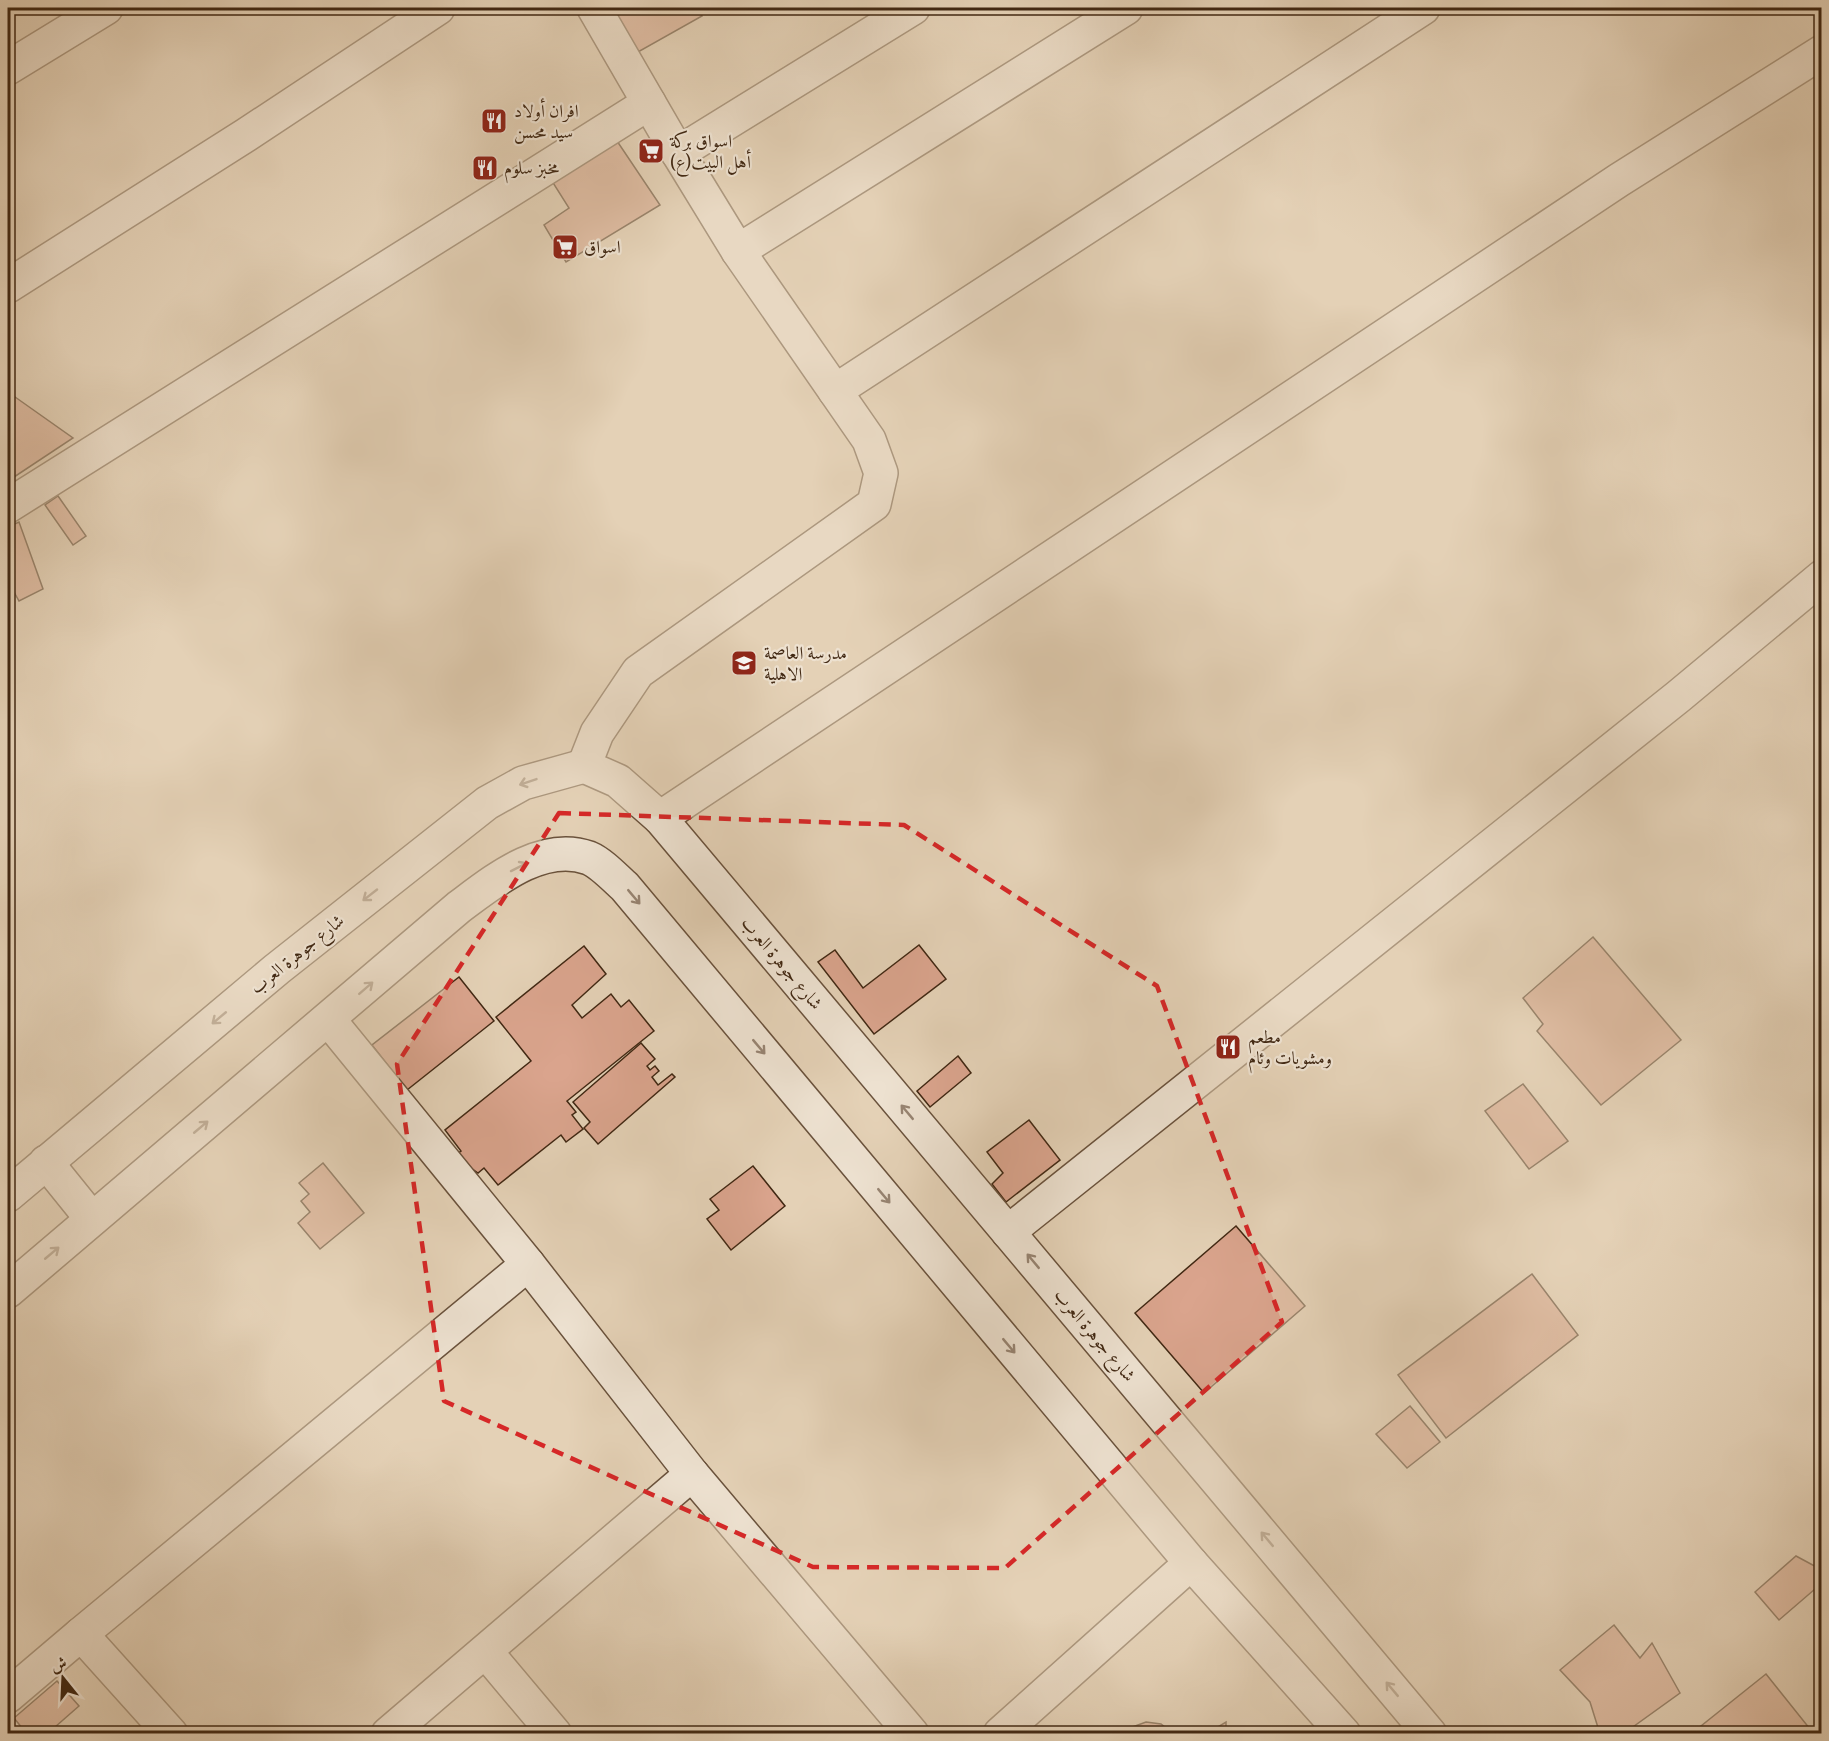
<svg xmlns="http://www.w3.org/2000/svg" width="1829" height="1741" viewBox="0 0 1829 1741" font-family="'Gentium Book Plus',Amiri,serif">
	<rect width="100%" height="100%" fill="#e4d1b6"/>
	<filter id="stains"><feTurbulence type="fractalNoise" baseFrequency=".00333" numOctaves="4"/><feColorMatrix values="0 0 0 0 .2 0 0 0 0 .09 0 0 0 0 .02 0 0 0 .5 -.17"/></filter>
	<radialGradient id="worn" r=".72"><stop offset=".6" stop-color="#630" stop-opacity="0"/><stop offset="1" stop-color="#630" stop-opacity=".3"/></radialGradient>
	<!-- building -->
	<g fill="#daa48d" stroke="#412813" stroke-width="1.5">
		<path d="M610,8H696L702,16L638,52Z"/>
		<path d="M615,138L660,205L566,262L544,225L569,208L550,178Z"/>
		<path d="M8,392L73,438L8,481Z"/>
		<path d="M58,496L86,536L73,545L45,505Z"/>
		<path d="M19,522L43,589L19,601L8,581V527Z"/>
		<path d="M1593,937L1681,1040L1601,1105L1537,1031L1543,1024L1523,998Z"/>
		<path d="M919,945L946,979L874,1034L818,962L835,950L863,988Z"/>
		<path d="M584,946L606,974L572,1005L582,1018L611,994L621,1007L629,1000L654,1031L567,1101L576,1112L572,1115L583,1129L566,1142L561,1135L498,1185L484,1168L478,1173L468,1166L457,1154L461,1151L445,1130L531,1061L496,1017Z"/>
		<path d="M459,977L494,1021L407,1090L372,1045Z"/>
		<path d="M641,1043L655,1059L647,1066L650,1070L655,1066L659,1071L652,1077L658,1085L672,1074L675,1077L598,1144L584,1128L590,1122L573,1102Z"/>
		<path d="M958,1056L971,1073L930,1107L917,1091Z"/>
		<path d="M1523,1084L1568,1141L1529,1169L1485,1111Z"/>
		<path d="M1029,1120L1060,1160L1006,1202L992,1184L1003,1173L987,1152Z"/>
		<path d="M323,1163L364,1213L320,1249L298,1223L310,1212L301,1201L309,1194L299,1183Z"/>
		<path d="M753,1166L785,1206L731,1250L707,1219L719,1210L710,1199Z"/>
		<path d="M1236,1226L1305,1306L1204,1393L1135,1313Z"/>
		<path d="M1532,1274L1578,1335L1446,1438L1398,1375Z"/>
		<path d="M1410,1406L1440,1442L1407,1468L1376,1434Z"/>
		<path d="M1796,1556L1822,1570V1583L1779,1620L1755,1592Z"/>
		<path d="M1614,1625L1640,1658L1652,1643L1680,1693L1623,1734H1600L1590,1702L1560,1670Z"/>
		<path d="M1766,1674L1814,1734H1691Z"/>
		<path d="M57,1681L79,1706L47,1734H27L14,1718Z"/>
		<path d="M1146,1722L1161,1724L1174,1734H1129L1127,1729Z"/>
		<path d="M1226,1722V1734H1206Z"/>
	</g>
	<g fill="none" stroke-linecap="round" stroke-linejoin="round">
		<!-- street casing -->
		<g stroke="#6a523c" stroke-width="36">
			<g id="street">
				<path d="M8,68L106,8"/>
				<path d="M678,153L913,8"/>
				<path d="M738,251L1126,8"/>
				<path d="M8,286L246,135L438,8"/>
				<path d="M835,391L1423,8"/>
				<path d="M8,506L649,103"/>
				<path d="M584,766L597,733L638,672L874,504L881,473L869,440L738,251L678,153L594,8"/>
				<path d="M660,818L1619,180L1822,52"/>
				<path d="M329,1020L528,1264L692,1474L912,1734"/>
				<path d="M46,1162L92,1219"/>
				<path d="M8,1195L277,969L487,803L523,783L584,766L618,781L660,818L1430,1734"/>
				<path d="M1008,1232L1679,696L1822,577"/>
				<path d="M8,1291L459,907C494,881 542,841 589,858C601,863 615,878 625,887L1191,1563L1344,1734"/>
				<path d="M81,1634L528,1264"/>
				<path d="M486,1652L555,1734"/>
				<path d="M8,1696L81,1634L171,1734"/>
				<path d="M388,1734L692,1474"/>
				<path d="M1000,1734L1191,1563"/>
			</g>
		</g>
		<!-- street -->
		<use href="#street" stroke="#ede1d0" stroke-width="33"/>
	</g>
	<!-- one-way arrows -->
	<defs><path id="oneway-shaft" d="M-6 0H5M1.5-3L5.5 0L1.5 3" fill="none" stroke-width="1.6" stroke-linecap="round" stroke-linejoin="round" transform="scale(1.5)"/></defs>
	<g stroke="#978472">
		<use href="#oneway-shaft" transform="translate(528 782) rotate(161)"/>
		<use href="#oneway-shaft" transform="translate(519 867) rotate(-27)"/>
		<use href="#oneway-shaft" transform="translate(370 895) rotate(142)"/>
		<use href="#oneway-shaft" transform="translate(634 897) rotate(50)"/>
		<use href="#oneway-shaft" transform="translate(366 988) rotate(-41)"/>
		<use href="#oneway-shaft" transform="translate(219 1018) rotate(140)"/>
		<use href="#oneway-shaft" transform="translate(759 1047) rotate(50)"/>
		<use href="#oneway-shaft" transform="translate(907 1112) rotate(-130)"/>
		<use href="#oneway-shaft" transform="translate(201 1127) rotate(-40)"/>
		<use href="#oneway-shaft" transform="translate(884 1196) rotate(50)"/>
		<use href="#oneway-shaft" transform="translate(52 1253) rotate(-40)"/>
		<use href="#oneway-shaft" transform="translate(1033 1261) rotate(-130)"/>
		<use href="#oneway-shaft" transform="translate(1009 1346) rotate(50)"/>
		<use href="#oneway-shaft" transform="translate(1267 1539) rotate(-130)"/>
		<use href="#oneway-shaft" transform="translate(1392 1689) rotate(-130)"/>
	</g>
	<!-- marked area -->
	<path d="M0 0H1829V1741H0ZM559,813L904,825L1157,986L1282,1322L1005,1568L813,1567L444,1401L397,1064Z" fill="#e4d1b6" fill-opacity=".55" fill-rule="evenodd"/>
	<path fill="none" stroke="#d62828" stroke-width="4.5" stroke-dasharray="12 8" stroke-linejoin="round" d="M559,813L904,825L1157,986L1282,1322L1005,1568L813,1567L444,1401L397,1064Z"/>
	<!-- icons -->
	<defs>
		<g id="restaurant-square" transform="scale(1.35)"><rect x="-9" y="-9" width="18" height="18" rx="4" fill="#8f2418" stroke="#ede1d0"/><path d="M-5-6h1v4h1v-4h1v4h1v-4h1v5L-1.5 .5V6h-2V.5L-5-1ZM5-6V6H3V1.5H1.5Q1.5-4 5-6Z" fill="#fff"/></g>
		<g id="supermarket-square" transform="scale(1.35)"><rect x="-9" y="-9" width="18" height="18" rx="4" fill="#8f2418" stroke="#ede1d0"/><path d="M-6-5.5h2.5l.6 2H6L4.5 2H-2.5L-4.4-4H-6ZM-1.5 3.2a1.3 1.3 0 1 0 .1 0ZM3 3.2a1.3 1.3 0 1 0 .1 0Z" fill="#fff"/></g>
		<g id="school-square" transform="scale(1.35)"><rect x="-9" y="-9" width="18" height="18" rx="4" fill="#8f2418" stroke="#ede1d0"/><path d="M0-5L7-2L0 1L-7-2ZM-4 1L0 2.5L4 1V4Q0 6-4 4Z" fill="#fff"/></g>
	</defs>
	<g fill-rule="evenodd">
		<use href="#restaurant-square" x="494" y="121"/>
		<use href="#supermarket-square" x="651" y="151"/>
		<use href="#restaurant-square" x="485" y="168"/>
		<use href="#supermarket-square" x="565" y="247"/>
		<use href="#school-square" x="744" y="663"/>
		<use href="#restaurant-square" x="1228" y="1047"/>
	</g>
	<g text-anchor="middle" stroke-width="4.5" stroke-linejoin="round" paint-order="stroke">
		<!-- poi labels -->
		<g font-size="18" fill="#412813" stroke="#ede1d0" text-anchor="start">
			<text x="514" y="117">افران أولاد<tspan x="514" dy="21">سيد محسن</tspan></text>
			<text x="670" y="147">اسواق بركة<tspan x="670" dy="21">أهل البيت(ع)</tspan></text>
			<text x="504" y="174">مخبز سلوم</text>
			<text x="584" y="253">اسواق</text>
			<text x="764" y="659">مدرسة العاصمة<tspan x="764" dy="21">الاهلية</tspan></text>
			<text x="1248" y="1043">مطعم<tspan x="1248" dy="21">ومشويات وئام</tspan></text>
		</g>
		<!-- street labels -->
		<g font-size="18" fill="#412813" stroke="#ede1d0">
			<text transform="translate(297 954) rotate(-39)" y="6">شارع جوهرة العرب</text>
			<text transform="translate(782 963) rotate(50)" y="6">شارع جوهرة العرب</text>
			<text transform="translate(1095 1335) rotate(50)" y="6">شارع جوهرة العرب</text>
		</g>
	</g>
	<!-- margin -->
	<rect width="1829" height="1741" fill="none" stroke="#e4d1b6" stroke-width="30"/>
	<rect x="9" y="9" width="1811" height="1723" fill="none" stroke="#412813" stroke-width="3"/>
	<rect x="15" y="15" width="1799" height="1711" fill="none" stroke="#412813" stroke-width="1.5"/>
	<!-- north arrow -->
	<g transform="translate(63 1678) rotate(342)" stroke="#ede1d0" stroke-width="4.5" paint-order="stroke">
	<path d="M0-4.5L10 22L0 15L-10 22Z" fill="#412813"/>
	<text y="-9" font-size="16" font-weight="bold" text-anchor="middle" fill="#412813">ش</text>
	</g>
	<rect width="100%" height="100%" filter="url(#stains)"/>
	<rect width="100%" height="100%" fill="url(#worn)"/>
</svg>
